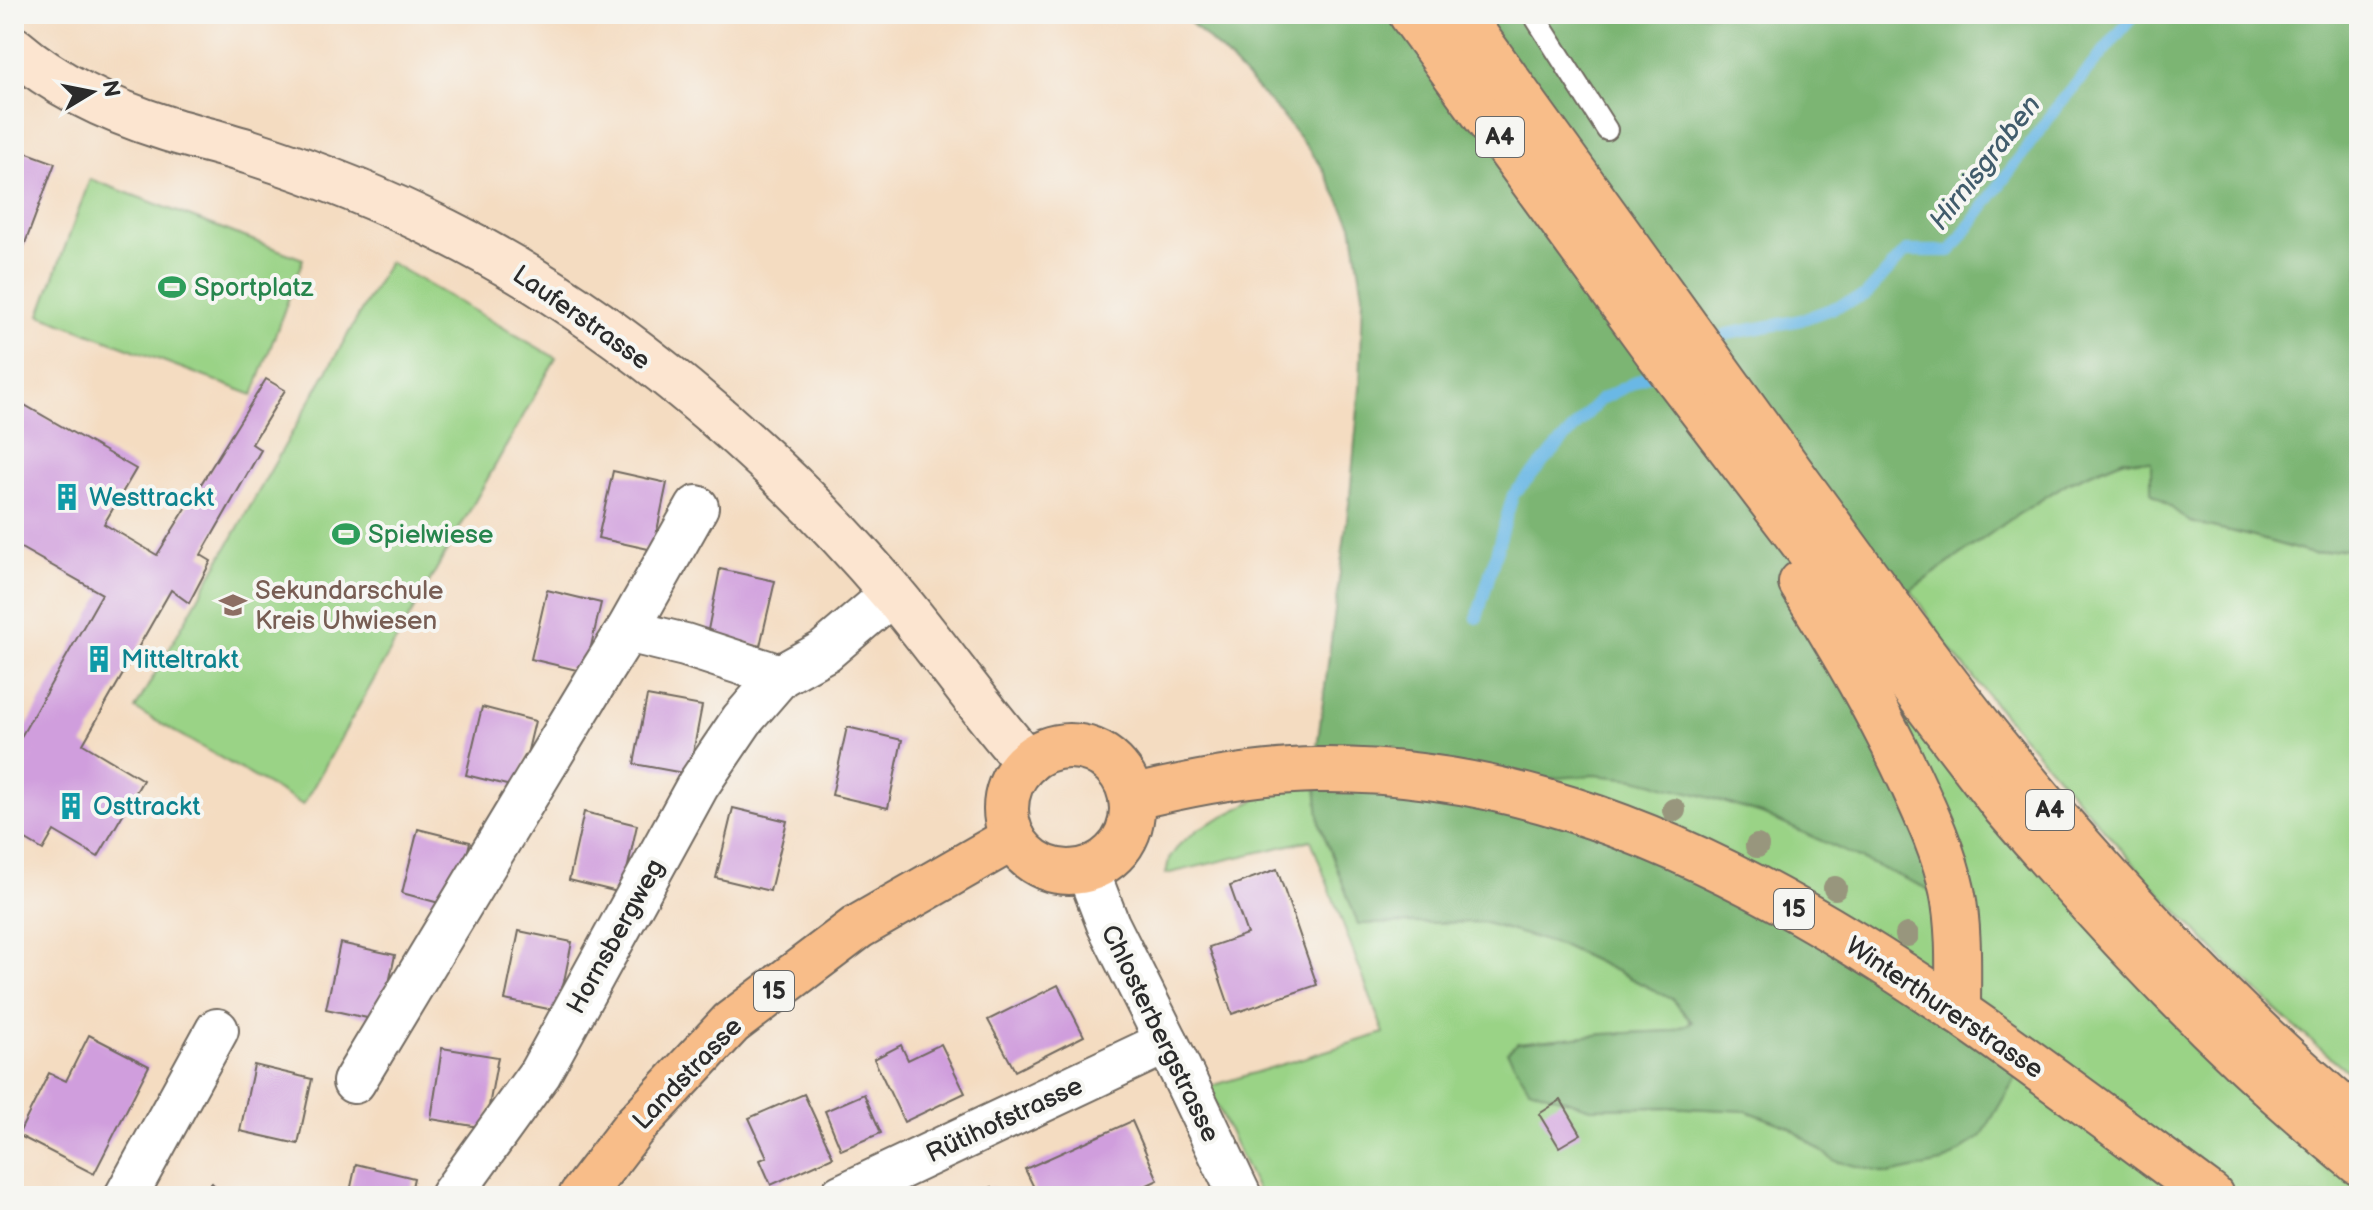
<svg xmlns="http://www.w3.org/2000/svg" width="2373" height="1210" viewBox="0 0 2373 1210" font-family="'Balsamiq Sans',sans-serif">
	<rect width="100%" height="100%" fill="#f6f6f2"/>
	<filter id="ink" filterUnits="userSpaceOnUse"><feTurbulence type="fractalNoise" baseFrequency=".0125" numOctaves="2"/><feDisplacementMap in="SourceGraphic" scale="16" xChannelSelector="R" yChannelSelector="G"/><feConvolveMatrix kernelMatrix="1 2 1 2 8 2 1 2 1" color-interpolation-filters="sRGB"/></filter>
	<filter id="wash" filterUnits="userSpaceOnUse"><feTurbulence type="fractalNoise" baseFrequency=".006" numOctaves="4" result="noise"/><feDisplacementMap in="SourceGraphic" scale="32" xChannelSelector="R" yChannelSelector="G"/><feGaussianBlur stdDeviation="1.8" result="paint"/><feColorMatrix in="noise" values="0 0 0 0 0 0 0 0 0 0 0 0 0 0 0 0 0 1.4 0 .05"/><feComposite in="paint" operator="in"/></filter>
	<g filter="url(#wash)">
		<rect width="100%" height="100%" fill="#f4dcc1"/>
		<!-- green -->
		<g fill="#9ad386" stroke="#627f58" stroke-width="2">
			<path d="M90,179L303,259L253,395L40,315Z"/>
			<path d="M389,262L556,358L303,805L135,709Z"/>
			<path d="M2124,459L2152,462L2190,522L2247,535L2313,554L2359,546V1081L2287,1020L2220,956L2148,880L2003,714L1943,640L1911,590L2011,519L2069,482Z"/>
			<path d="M1851,632L2359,1184V1196H1260L1208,1087L1384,1033L1311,840L1166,874L1169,859L1180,844L1200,828L1314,770L1358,924L1482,922L1566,947L1620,973L1672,999L1692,1023L1672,1031L1605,1034L1518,1043L1590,1108L1665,1107L1747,1111L1789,1127L1835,1161L1469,784C1510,781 1552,775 1593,775C1650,775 1708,797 1762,814Z"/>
		</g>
		<!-- forest -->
		<path fill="#7bb573" stroke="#53704f" stroke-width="2" d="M1181,14H2359V546L2313,554L2247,535L2190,522L2151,492V462L2124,459L2069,482L2011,519L1851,632L1952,900L1762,814L1701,795L1635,779L1594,775L1473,785L1618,827L2024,1063L1981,1137L1942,1163L1889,1174L1835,1161L1789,1127L1747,1111L1665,1107L1590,1108L1529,1088L1507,1052L1518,1043L1605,1034L1672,1031L1692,1022L1672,999L1620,973L1566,947L1482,922L1358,924L1320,824L1314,770L1350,496L1360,387L1363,294L1352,224L1320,164L1280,113L1222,52Z"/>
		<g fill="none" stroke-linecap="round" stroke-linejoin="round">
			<!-- stream -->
			<g stroke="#6bb8e5" stroke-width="12">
				<path d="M1708,344L1727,334L1801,320L1865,296L1906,251H1951L2056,108L2135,14"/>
				<path d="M1477,618L1513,495L1600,400L1660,369"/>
			</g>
		</g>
		<g id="blocks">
			<!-- building -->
			<g fill="#d09edd">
				<path d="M14,148L55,163L14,273Z"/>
				<path d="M266,379L285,390L252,444L261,450L201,555L211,561L189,603L171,590L83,744L143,780L98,857L54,831L43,850L14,833V740L18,742L102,594L14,544V399L136,469L104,524L157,555Z"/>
				<path d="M613,471L667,483L653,550L598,538Z"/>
				<path d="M720,569L775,581L760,646L707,635Z"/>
				<path d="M547,590L601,603L585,672L531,659Z"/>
				<path d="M647,696L702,706L689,774L634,764Z"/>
				<path d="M482,707L535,721L519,788L466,775Z"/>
				<path d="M847,727L902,740L888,808L832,795Z"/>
				<path d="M733,808L787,821L770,891L716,878Z"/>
				<path d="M584,812L637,825L622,893L569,880Z"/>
				<path d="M418,829L470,842L454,907L402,893Z"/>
				<path d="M1277,869L1317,985L1232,1014L1209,947L1247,934L1230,886Z"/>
				<path d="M519,931L572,942L558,1011L505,1000Z"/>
				<path d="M340,943L395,955L381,1021L326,1009Z"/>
				<path d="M1058,985L1084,1036L1015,1071L988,1020Z"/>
				<path d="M89,1035L149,1066L94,1174L18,1135L49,1073L66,1081Z"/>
				<path d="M941,1044L965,1093L904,1122L874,1059L901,1045L908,1060Z"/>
				<path d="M442,1048L498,1057L485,1128L431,1119Z"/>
				<path d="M254,1065L312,1079L298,1144L240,1131Z"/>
				<path d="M804,1094L833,1157L771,1185L760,1160L767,1157L749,1118Z"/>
				<path d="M864,1094L881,1133L841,1150L825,1111Z"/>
				<path d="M1561,1100L1581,1134L1559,1147L1539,1114Z"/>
				<path d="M1132,1121L1158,1180L1124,1196H1038L1025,1169Z"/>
				<path d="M356,1164L414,1178L410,1196H349Z"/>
				<path d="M212,1183L224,1196H198Z"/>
				<path d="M992,1187L996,1196H970Z"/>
			</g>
		</g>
	</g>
	<g filter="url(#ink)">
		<use href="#blocks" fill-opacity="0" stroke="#716960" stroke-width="2"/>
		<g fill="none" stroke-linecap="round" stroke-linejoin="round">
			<!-- lane casing -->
			<g stroke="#716960" stroke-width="24">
				<path id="lane" d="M1533,14L1607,130"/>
			</g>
			<!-- street casing -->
			<g stroke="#716960" stroke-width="46">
				<g id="street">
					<path d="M627,631L697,507"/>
					<path d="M1087,869L1108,924L1167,1042L1240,1196"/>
					<path d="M354,1082L603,669L627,631L685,645L780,676"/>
					<path d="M126,1196L217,1030"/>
					<path d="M451,1196L540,1073L698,785L742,720L780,676L825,651L893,593"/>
					<path d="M841,1196L1167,1042"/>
				</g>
			</g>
			<!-- secondary casing -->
			<g stroke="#716960" stroke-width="48">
				<path id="secondary" d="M14,49C57,86 111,111 165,128C193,137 222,143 250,152C316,173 383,200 445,231C609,312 774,454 892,593C939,648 979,708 1027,762"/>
			</g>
			<!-- primary casing -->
			<g stroke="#716960" stroke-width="48">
				<g id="primary">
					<circle cx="1069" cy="809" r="63"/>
					<path d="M1131,798C1191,783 1253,771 1316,770C1661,765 1947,1002 2211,1196"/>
					<path d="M581,1196L633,1128L731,1023L858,927L1013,838"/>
				</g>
			</g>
			<!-- highway casing -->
			<g stroke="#716960" stroke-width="48">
				<g id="highway">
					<path d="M1411,14L1657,352L2004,806C2114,934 2228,1056 2359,1163"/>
					<path d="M1460,14C1574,171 1687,329 1801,486C1865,573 1927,661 1995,745C2105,880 2225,1009 2359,1122"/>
					<path d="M1801,583C1841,648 1879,712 1911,781C1927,816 1944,852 1952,890C1960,930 1958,971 1958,1012"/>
				</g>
			</g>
			<!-- lane -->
			<use href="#lane" stroke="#fff" stroke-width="20"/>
			<!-- street -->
			<use href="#street" stroke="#fff" stroke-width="42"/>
			<!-- secondary -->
			<use href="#secondary" stroke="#fce5d0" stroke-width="44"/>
			<!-- primary -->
			<use href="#primary" stroke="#f8bd89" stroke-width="44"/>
			<!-- highway -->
			<use href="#highway" stroke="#f8bd89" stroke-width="44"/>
		</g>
		<!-- trees -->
		<g fill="#98967d">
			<circle cx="1674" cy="810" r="12"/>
			<circle cx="1757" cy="846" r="12"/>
			<circle cx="1835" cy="888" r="12"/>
			<circle cx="1907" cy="935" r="12"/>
		</g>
	</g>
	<!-- icons -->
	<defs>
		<g id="stadium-bare" transform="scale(2.16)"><path d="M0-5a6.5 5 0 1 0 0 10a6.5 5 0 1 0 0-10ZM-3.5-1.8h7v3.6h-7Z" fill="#2e9e5b" stroke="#f6f6f2" stroke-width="2.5" paint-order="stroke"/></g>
		<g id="building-bare" transform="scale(2.16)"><path d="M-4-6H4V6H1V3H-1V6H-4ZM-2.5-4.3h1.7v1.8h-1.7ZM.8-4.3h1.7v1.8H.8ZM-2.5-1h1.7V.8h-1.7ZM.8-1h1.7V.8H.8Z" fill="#0f9aa8" stroke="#f6f6f2" stroke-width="2.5" paint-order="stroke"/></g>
		<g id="school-bare" transform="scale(2.16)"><path d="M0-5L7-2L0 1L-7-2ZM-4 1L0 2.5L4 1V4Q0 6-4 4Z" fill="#8d6e63" stroke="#f6f6f2" stroke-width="2.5" paint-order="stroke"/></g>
	</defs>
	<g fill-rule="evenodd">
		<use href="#stadium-bare" x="172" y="287"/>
		<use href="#building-bare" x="67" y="497"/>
		<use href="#stadium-bare" x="346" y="534"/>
		<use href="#school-bare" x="233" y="605"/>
		<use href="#building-bare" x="99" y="659"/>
		<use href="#building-bare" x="71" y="806"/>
	</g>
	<g text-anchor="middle" stroke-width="8" stroke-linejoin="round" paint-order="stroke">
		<!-- shield labels -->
		<g fill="#f6f6f2" stroke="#686867" stroke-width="2">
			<rect x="1476" y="117" width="48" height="40" rx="6"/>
			<rect x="2026" y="790" width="48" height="40" rx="6"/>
			<rect x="1774" y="889" width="40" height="40" rx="6"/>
			<rect x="754" y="971" width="40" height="40" rx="6"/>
		</g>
		<g font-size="24" font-weight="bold" fill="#2b2b2b">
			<text x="1500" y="145">A4</text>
			<text x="2050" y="818">A4</text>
			<text x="1794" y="917">15</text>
			<text x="774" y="999">15</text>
		</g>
		<!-- leisure labels -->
		<g font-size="26" fill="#27864d" stroke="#f6f6f2" text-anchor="start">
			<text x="194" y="296">Sportplatz</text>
			<text x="368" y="543">Spielwiese</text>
		</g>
		<!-- street labels -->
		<g font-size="26" fill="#2b2b2b" stroke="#f6f6f2">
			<text transform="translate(582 317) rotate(35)" y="9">Lauferstrasse</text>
			<text transform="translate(615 936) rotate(-61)" y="9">Hornsbergweg</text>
			<text transform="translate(1945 1007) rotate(34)" y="9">Winterthurerstrasse</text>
			<text transform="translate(1161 1033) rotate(64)" y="9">Chlosterbergstrasse</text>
			<text transform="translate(687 1073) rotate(-46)" y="9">Landstrasse</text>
			<text transform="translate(1004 1119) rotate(-25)" y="9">Rütihofstrasse</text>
		</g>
		<!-- culture labels -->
		<g font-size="26" fill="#0d838f" stroke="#f6f6f2" text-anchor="start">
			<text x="89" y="506">Westtrackt</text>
			<text x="121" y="668">Mitteltrakt</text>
			<text x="93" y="815">Osttrackt</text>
		</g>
		<!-- education labels -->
		<g font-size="26" fill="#785e54" stroke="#f6f6f2" text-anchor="start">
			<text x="255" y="599">Sekundarschule<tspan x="255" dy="30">Kreis Uhwiesen</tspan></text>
		</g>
		<!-- water labels -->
		<g font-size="28" font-style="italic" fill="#415c6c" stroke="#f6f6f2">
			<text transform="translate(1984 162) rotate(-52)" y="10">Hirnisgraben</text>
		</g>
	</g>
	<!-- margin -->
	<rect width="2373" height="1210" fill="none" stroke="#f6f6f2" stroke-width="48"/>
	<!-- north arrow -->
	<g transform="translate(92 92) rotate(80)" stroke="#f6f6f2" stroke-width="6" paint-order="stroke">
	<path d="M0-6L14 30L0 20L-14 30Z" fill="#2b2b2b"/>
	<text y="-12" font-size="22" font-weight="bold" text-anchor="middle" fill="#2b2b2b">N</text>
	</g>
</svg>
